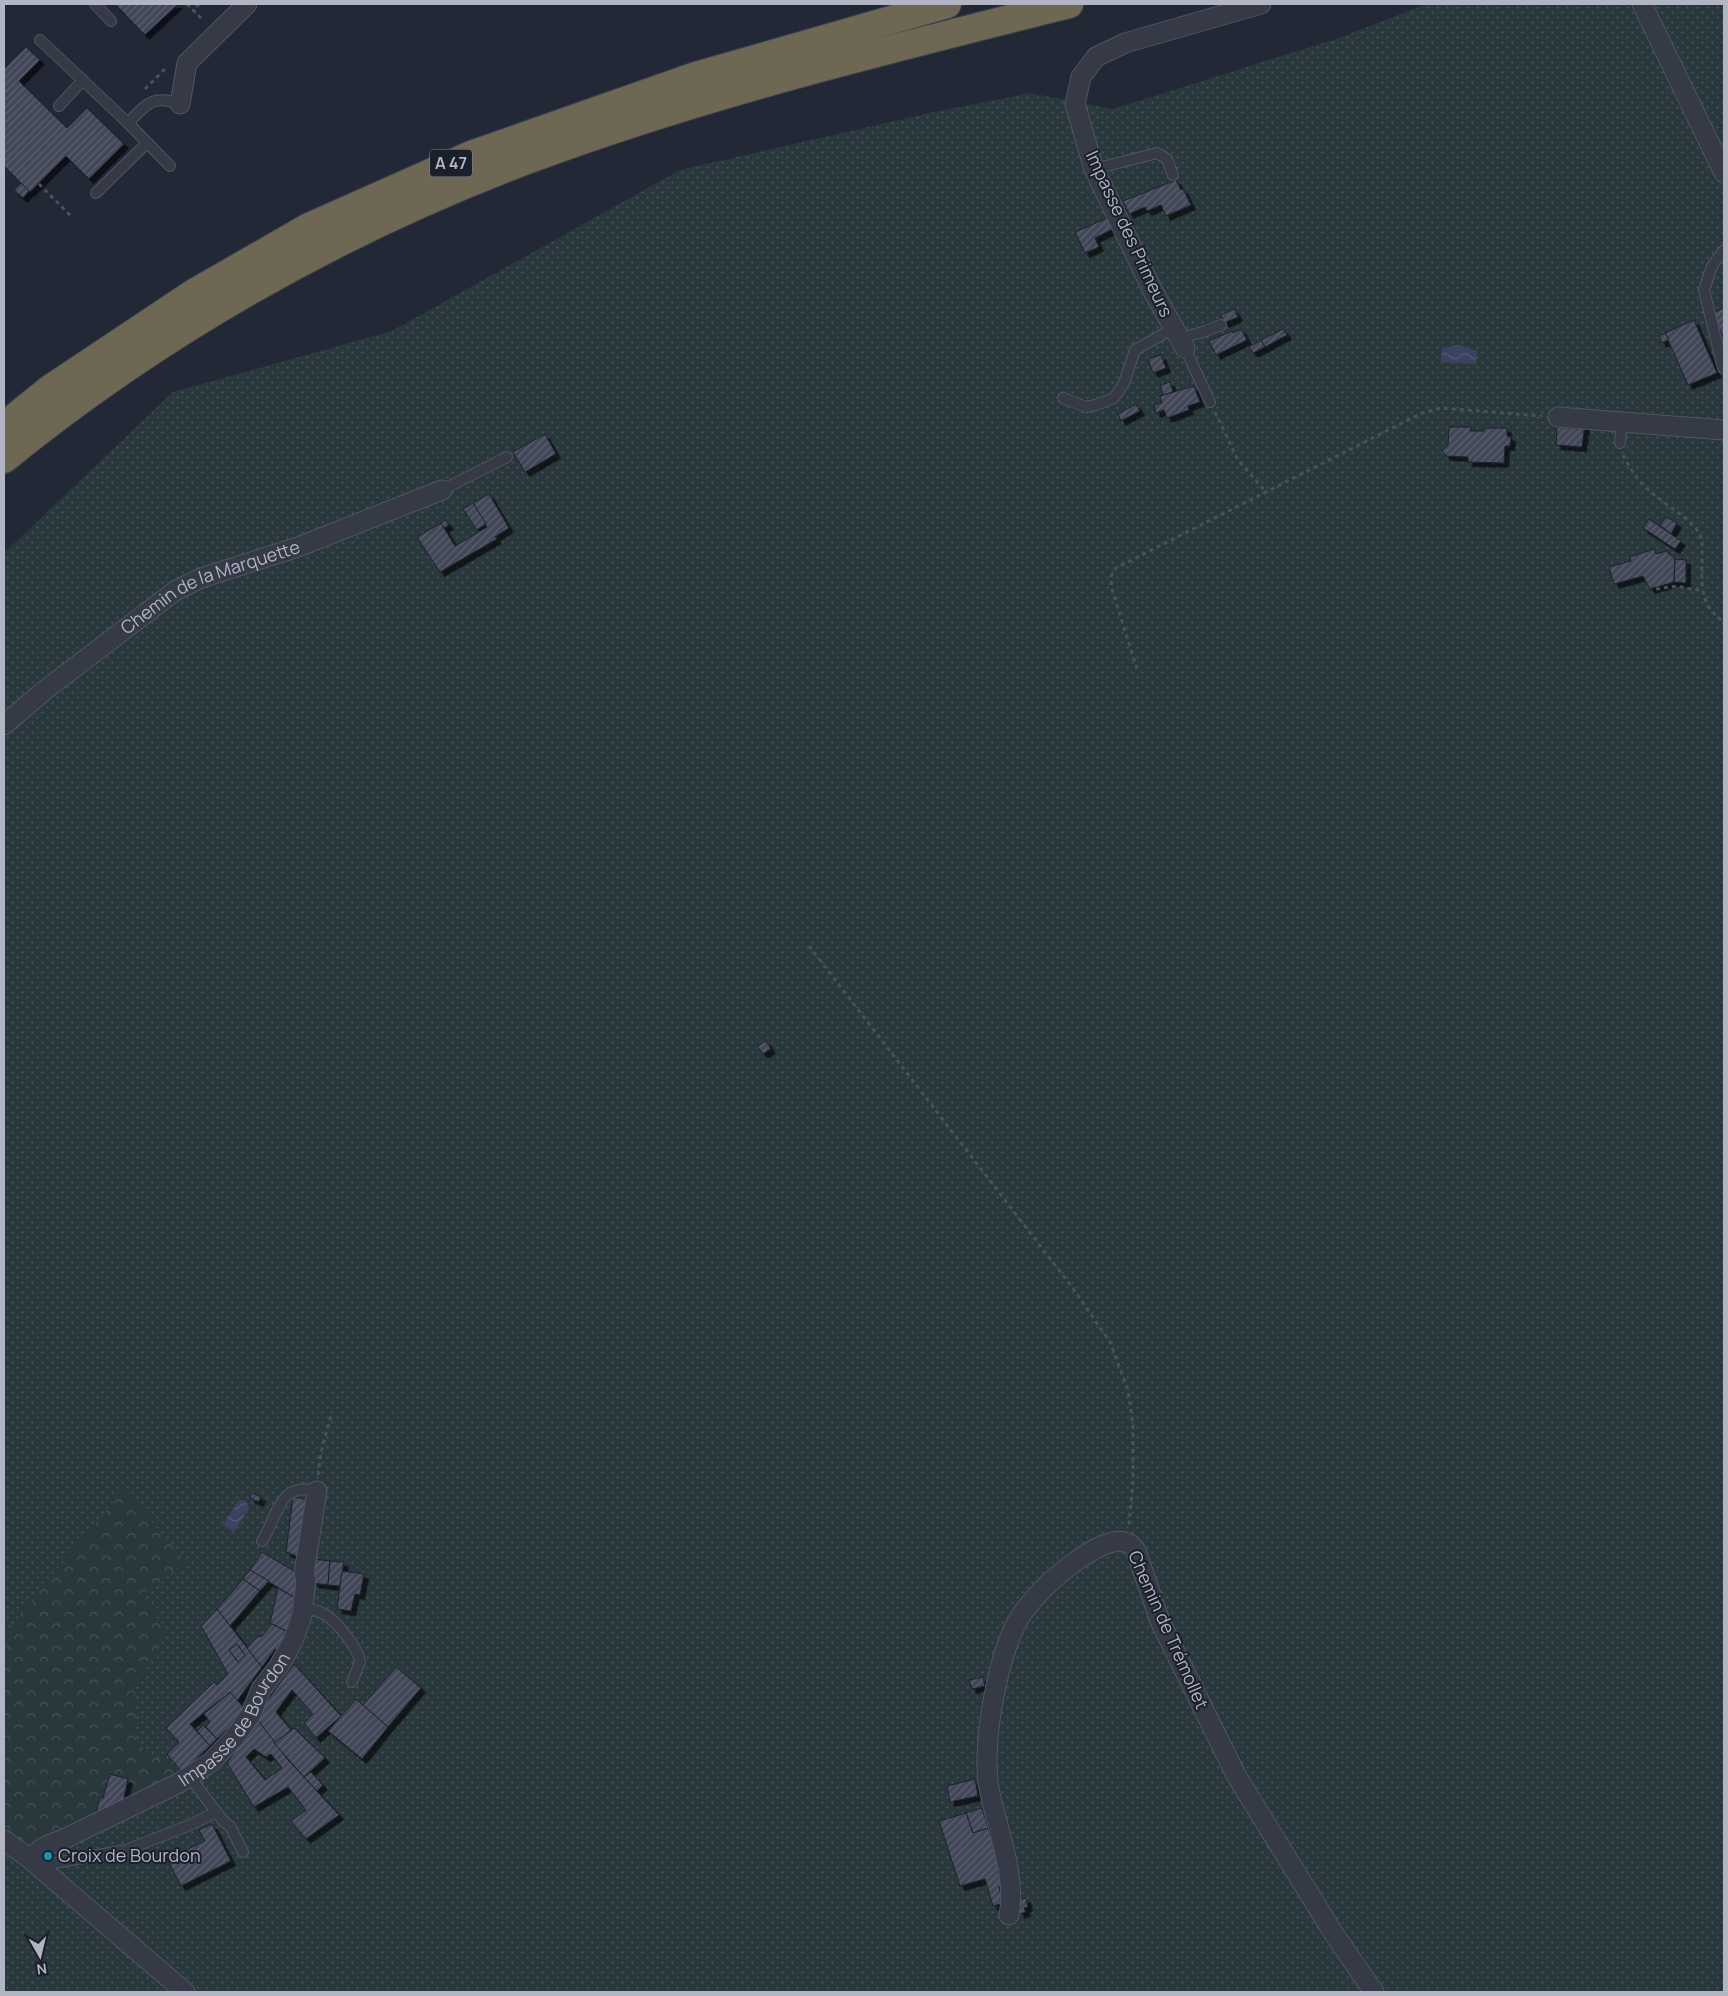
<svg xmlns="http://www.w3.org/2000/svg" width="1728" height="1996" viewBox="0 0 1728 1996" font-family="Manrope,sans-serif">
	<defs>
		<pattern id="grass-dots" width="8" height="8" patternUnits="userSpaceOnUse" patternTransform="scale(1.25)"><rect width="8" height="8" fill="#29383c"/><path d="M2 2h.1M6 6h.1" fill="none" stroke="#465357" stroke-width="1.8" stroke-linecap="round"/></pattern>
		<pattern id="forest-crowns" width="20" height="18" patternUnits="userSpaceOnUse" patternTransform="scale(1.25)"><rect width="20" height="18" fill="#29383c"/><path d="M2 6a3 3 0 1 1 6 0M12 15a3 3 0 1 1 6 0" fill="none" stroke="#465357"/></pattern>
		<pattern id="water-waves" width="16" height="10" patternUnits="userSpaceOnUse" patternTransform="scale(1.25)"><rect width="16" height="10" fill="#39425f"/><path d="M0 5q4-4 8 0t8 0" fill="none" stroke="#535b74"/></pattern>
		<pattern id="building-hatch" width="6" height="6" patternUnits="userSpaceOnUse" patternTransform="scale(1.25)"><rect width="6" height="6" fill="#424758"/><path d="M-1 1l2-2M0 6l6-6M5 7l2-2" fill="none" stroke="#5b5f6e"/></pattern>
		<filter id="shadow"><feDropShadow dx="4.5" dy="4.5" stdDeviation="0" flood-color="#0009"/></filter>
	</defs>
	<rect width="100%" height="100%" fill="#232837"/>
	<!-- grass -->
	<path fill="url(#grass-dots)" d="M1427,4H1724V1992H4V553L173,392L392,331L680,170L930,113L1030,93L1113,109L1336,39Z"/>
	<!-- forest -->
	<path fill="url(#forest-crowns)" d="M124,1489L186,1562L142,1595L166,1631L135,1687L137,1744L180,1773L38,1850L4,1840V1626L12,1625Z"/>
	<!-- water -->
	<g fill="url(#water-waves)">
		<path d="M1460,345L1477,351L1476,364L1441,362L1442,348Z"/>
		<path d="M241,1500L246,1501L249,1509L234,1532L223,1525L238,1501Z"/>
	</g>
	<!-- building -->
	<g fill="url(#building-hatch)" stroke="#1d212e" fill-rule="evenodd" filter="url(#shadow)">
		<path d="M115,4H178L145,35Z"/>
		<path d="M26,47L40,60L19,81L67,128L87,108L124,144L89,179L66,156L30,192L4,166V69Z"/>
		<path d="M1176,180L1181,190L1183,189L1191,205L1166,216L1161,205L1147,211L1145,207L1129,214L1123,201Z"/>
		<path d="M21,183L29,191L23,198L14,190Z"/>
		<path d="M1112,216L1117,227L1095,238L1099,247L1085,253L1075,232Z"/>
		<path d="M1724,308V334L1722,335L1713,313Z"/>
		<path d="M1234,309L1238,317L1224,323L1221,315Z"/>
		<path d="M1694,320L1717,373L1688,385L1665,333Z"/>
		<path d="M1241,329L1247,340L1216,355L1209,341L1232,331L1233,333Z"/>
		<path d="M1283,329L1287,335L1265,347L1261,340Z"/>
		<path d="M1665,333L1669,340L1662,343L1659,336Z"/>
		<path d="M1261,340L1265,347L1253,353L1249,347Z"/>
		<path d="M1161,355L1166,368L1153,373L1148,359Z"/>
		<path d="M1170,382L1173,392L1163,395L1160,385Z"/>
		<path d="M1194,386L1200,402L1188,406L1189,410L1167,418L1164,410L1156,413L1154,405L1162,403L1160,396Z"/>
		<path d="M1136,404L1140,411L1121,421L1118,414Z"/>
		<path d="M1579,424H1585L1582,447L1556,445L1557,427L1579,429Z"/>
		<path d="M1449,427H1471L1470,431H1484L1485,428H1507V436L1511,437L1510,446H1505L1504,463L1468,462V457L1446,456L1442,450L1448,445Z"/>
		<path d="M545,434L556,454L525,472L513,452Z"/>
		<path d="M489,494L509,528L495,537L497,539L440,572L417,537L441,523L455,546L487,527L473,503Z"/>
		<path d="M473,503L486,524L477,530L463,509Z"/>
		<path d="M1666,517L1677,523L1671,534L1660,525Z"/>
		<path d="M1649,519L1681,541L1675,549L1643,528Z"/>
		<path d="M445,520L449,525L444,528L441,523Z"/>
		<path d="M1654,549L1656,554L1666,551L1675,559L1674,582L1650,589L1643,576L1614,584L1609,567L1631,561L1630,557Z"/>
		<path d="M1675,559L1686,560V583L1674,582Z"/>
		<path d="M766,1041L771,1049L763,1054L757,1046Z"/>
		<path d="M252,1493L261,1497L259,1502L250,1498Z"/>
		<path d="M293,1497L310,1500L301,1558L286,1552Z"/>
		<path d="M262,1552L299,1574L295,1598L250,1570Z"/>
		<path d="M311,1559L330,1561L328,1585L313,1583Z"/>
		<path d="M330,1561L344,1562L340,1586L328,1585Z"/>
		<path d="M250,1570L269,1581L260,1591L243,1579Z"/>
		<path d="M342,1571L364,1574L360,1595L355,1594L351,1611L337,1609Z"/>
		<path d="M243,1579L260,1591L230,1626L217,1609Z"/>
		<path d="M278,1588L295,1598L288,1632L270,1623Z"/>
		<path d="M217,1609L262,1667L237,1701L230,1692L190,1724L210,1746L182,1772L167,1754L179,1742L166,1728L214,1682L217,1685L228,1674L201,1626ZM237,1644L245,1655L238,1662L229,1650Z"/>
		<path d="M272,1624L288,1632L278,1651L275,1649L262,1667L247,1648L257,1637L262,1636Z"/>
		<path d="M237,1644L245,1655L238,1662L229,1650Z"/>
		<path d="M294,1664L341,1716L316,1738L304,1723L313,1714L292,1690L276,1712L291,1730L274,1743L255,1717Z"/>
		<path d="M396,1667L421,1688L388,1727L363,1705Z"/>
		<path d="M983,1677L985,1686L972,1689L969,1680Z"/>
		<path d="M230,1692L247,1711L217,1739L206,1727L210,1722L204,1714Z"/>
		<path d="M356,1699L388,1727L362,1759L328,1731Z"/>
		<path d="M257,1719L289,1761L339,1815L306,1839L291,1821L306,1810L288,1787L254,1807L227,1763ZM254,1749L266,1757L271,1754L282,1768L265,1780L246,1757Z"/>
		<path d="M203,1725L217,1739L210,1746L197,1731Z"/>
		<path d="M294,1728L325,1758L304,1777L274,1743Z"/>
		<path d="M311,1772L323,1785L317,1791L304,1777Z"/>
		<path d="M110,1774L128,1779L123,1802L95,1815L100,1798H103Z"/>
		<path d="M975,1779L978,1796L950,1802L947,1786Z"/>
		<path d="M982,1808L988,1828L973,1833L966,1813Z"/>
		<path d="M966,1813L973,1833L988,1828L1004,1879L1005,1885L999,1887L1003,1903L993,1906L985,1879L960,1886L939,1821Z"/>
		<path d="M212,1824L231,1861L181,1886L167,1859L205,1841L199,1830Z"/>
		<path d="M1026,1898L1028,1907L1024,1908L1026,1912L1020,1914L1016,1900Z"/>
	</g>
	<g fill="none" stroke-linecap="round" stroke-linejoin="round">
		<!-- lane casing -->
		<g stroke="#515562" stroke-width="12">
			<g id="lane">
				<path d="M95,4L111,21"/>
				<path d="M40,40L128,123"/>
				<path d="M59,106L83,80"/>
				<path d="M170,166L128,123C147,104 152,94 180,104"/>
				<path d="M1094,169L1157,153L1167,159L1173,175"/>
				<path d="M96,193L147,143"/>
				<path d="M1180,338L1203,332L1221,325"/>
				<path d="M1185,348L1210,402"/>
				<path d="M1723,368L1704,290L1712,266L1724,250"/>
				<path d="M1063,398L1086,407L1096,405L1114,398L1124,383L1135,350L1174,328"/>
				<path d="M1620,443L1621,430L1625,423"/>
				<path d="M442,490L507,457"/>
				<path d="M262,1541C278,1517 278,1481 317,1491"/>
				<path d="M303,1608C309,1609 316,1610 322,1613C335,1619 358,1647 360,1662L352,1682"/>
				<path d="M189,1776L224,1822L230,1826L243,1852"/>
				<path d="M38,1866L126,1850L190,1825L216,1812"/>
			</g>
		</g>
		<!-- street casing -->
		<g stroke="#515562" stroke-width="21">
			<g id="street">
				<path d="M1642,4L1724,173"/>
				<path d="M180,104L187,63L247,4"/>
				<path d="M1185,348L1153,291L1094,169L1075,104L1081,77L1096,57L1125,43L1261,4"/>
				<path d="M1558,417L1724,430"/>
				<path id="s1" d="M4,725L45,690L175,591L201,578L298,547L442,490"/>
				<path d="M4,1840L30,1859L185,1992"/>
				<path id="s2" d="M30,1859C40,1847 50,1844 64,1839L179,1783L211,1762L235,1737L251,1714L261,1689L279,1666L293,1641L302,1616L306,1580L304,1573L317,1491"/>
				<path d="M1009,1915C1017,1877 996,1826 989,1788C981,1746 998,1646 1024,1611C1038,1592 1059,1573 1079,1559C1091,1551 1113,1536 1128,1543C1131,1544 1134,1549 1136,1551L1160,1621L1236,1775L1334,1934L1374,1992"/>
			</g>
		</g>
		<!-- highway casing -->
		<g stroke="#3e424f" stroke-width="30">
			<g id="highway">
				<path d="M4,426L50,389L194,293L309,227L471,155L696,76L947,4"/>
				<path d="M4,459C160,332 339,231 527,160C703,94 887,50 1069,4"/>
			</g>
		</g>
		<!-- path -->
		<g stroke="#465359" stroke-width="3" stroke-dasharray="4 4" stroke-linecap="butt">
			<path d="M187,4L193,10"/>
			<path d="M199,4L193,10L204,21"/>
			<path d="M145,89L167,67"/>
			<path d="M39,184L71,216"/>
			<path d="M1215,412L1238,460L1266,492"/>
			<path d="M1623,455C1630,469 1639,482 1651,492C1664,504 1692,519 1700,535C1703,542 1702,550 1702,557C1702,585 1699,605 1724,622"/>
			<path d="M1656,589L1677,586L1695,590L1703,589"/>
			<path d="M1137,669L1111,586V576L1116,568L1422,413L1441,408L1542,416"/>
			<path d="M809,946L1072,1287L1110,1342L1128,1390L1133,1425V1481L1129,1525"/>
			<path d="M318,1475L321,1452L332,1412"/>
		</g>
		<!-- lane -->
		<use href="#lane" stroke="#363a47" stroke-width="10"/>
		<!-- street -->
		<use href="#street" stroke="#363a47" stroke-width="19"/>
		<!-- highway -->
		<use href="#highway" stroke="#6d6754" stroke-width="28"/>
	</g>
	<!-- markers -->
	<circle fill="#0f9aa8" stroke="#1b1f2c" stroke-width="2" cx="48" cy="1856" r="5"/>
	<g text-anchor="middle" stroke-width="4" stroke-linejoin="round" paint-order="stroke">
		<!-- shield labels -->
		<rect fill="#1b1f2c" stroke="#848896" stroke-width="1" x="430" y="149.5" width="42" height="27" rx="4"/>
		<g font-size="16" font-weight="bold" fill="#b1b5c4">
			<text x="451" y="169">A 47</text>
		</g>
		<!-- street labels -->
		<g font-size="18" fill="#b1b5c4" stroke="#1b1f2c">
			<text transform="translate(1129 234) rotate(65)" y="6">Impasse des Primeurs</text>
			<text dy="6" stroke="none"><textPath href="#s1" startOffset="251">Chemin de la Marquette</textPath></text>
			<text transform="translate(1168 1630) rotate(66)" y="6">Chemin de Trémollet</text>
			<text dy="6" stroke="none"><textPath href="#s2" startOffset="254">Impasse de Bourdon</textPath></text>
		</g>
		<!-- poi labels -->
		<g font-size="18" fill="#b1b5c4" stroke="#1b1f2c" text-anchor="start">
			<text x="58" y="1862">Croix de Bourdon</text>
		</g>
	</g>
	<!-- border -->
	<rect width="1728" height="1996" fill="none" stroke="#b1b5c4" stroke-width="10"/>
	<!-- north arrow -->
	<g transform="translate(40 1956) rotate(172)" stroke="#1b1f2c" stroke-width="4" paint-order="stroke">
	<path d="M0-4L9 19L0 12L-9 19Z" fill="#b1b5c4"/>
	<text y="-8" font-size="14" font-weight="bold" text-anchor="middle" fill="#b1b5c4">N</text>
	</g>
</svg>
